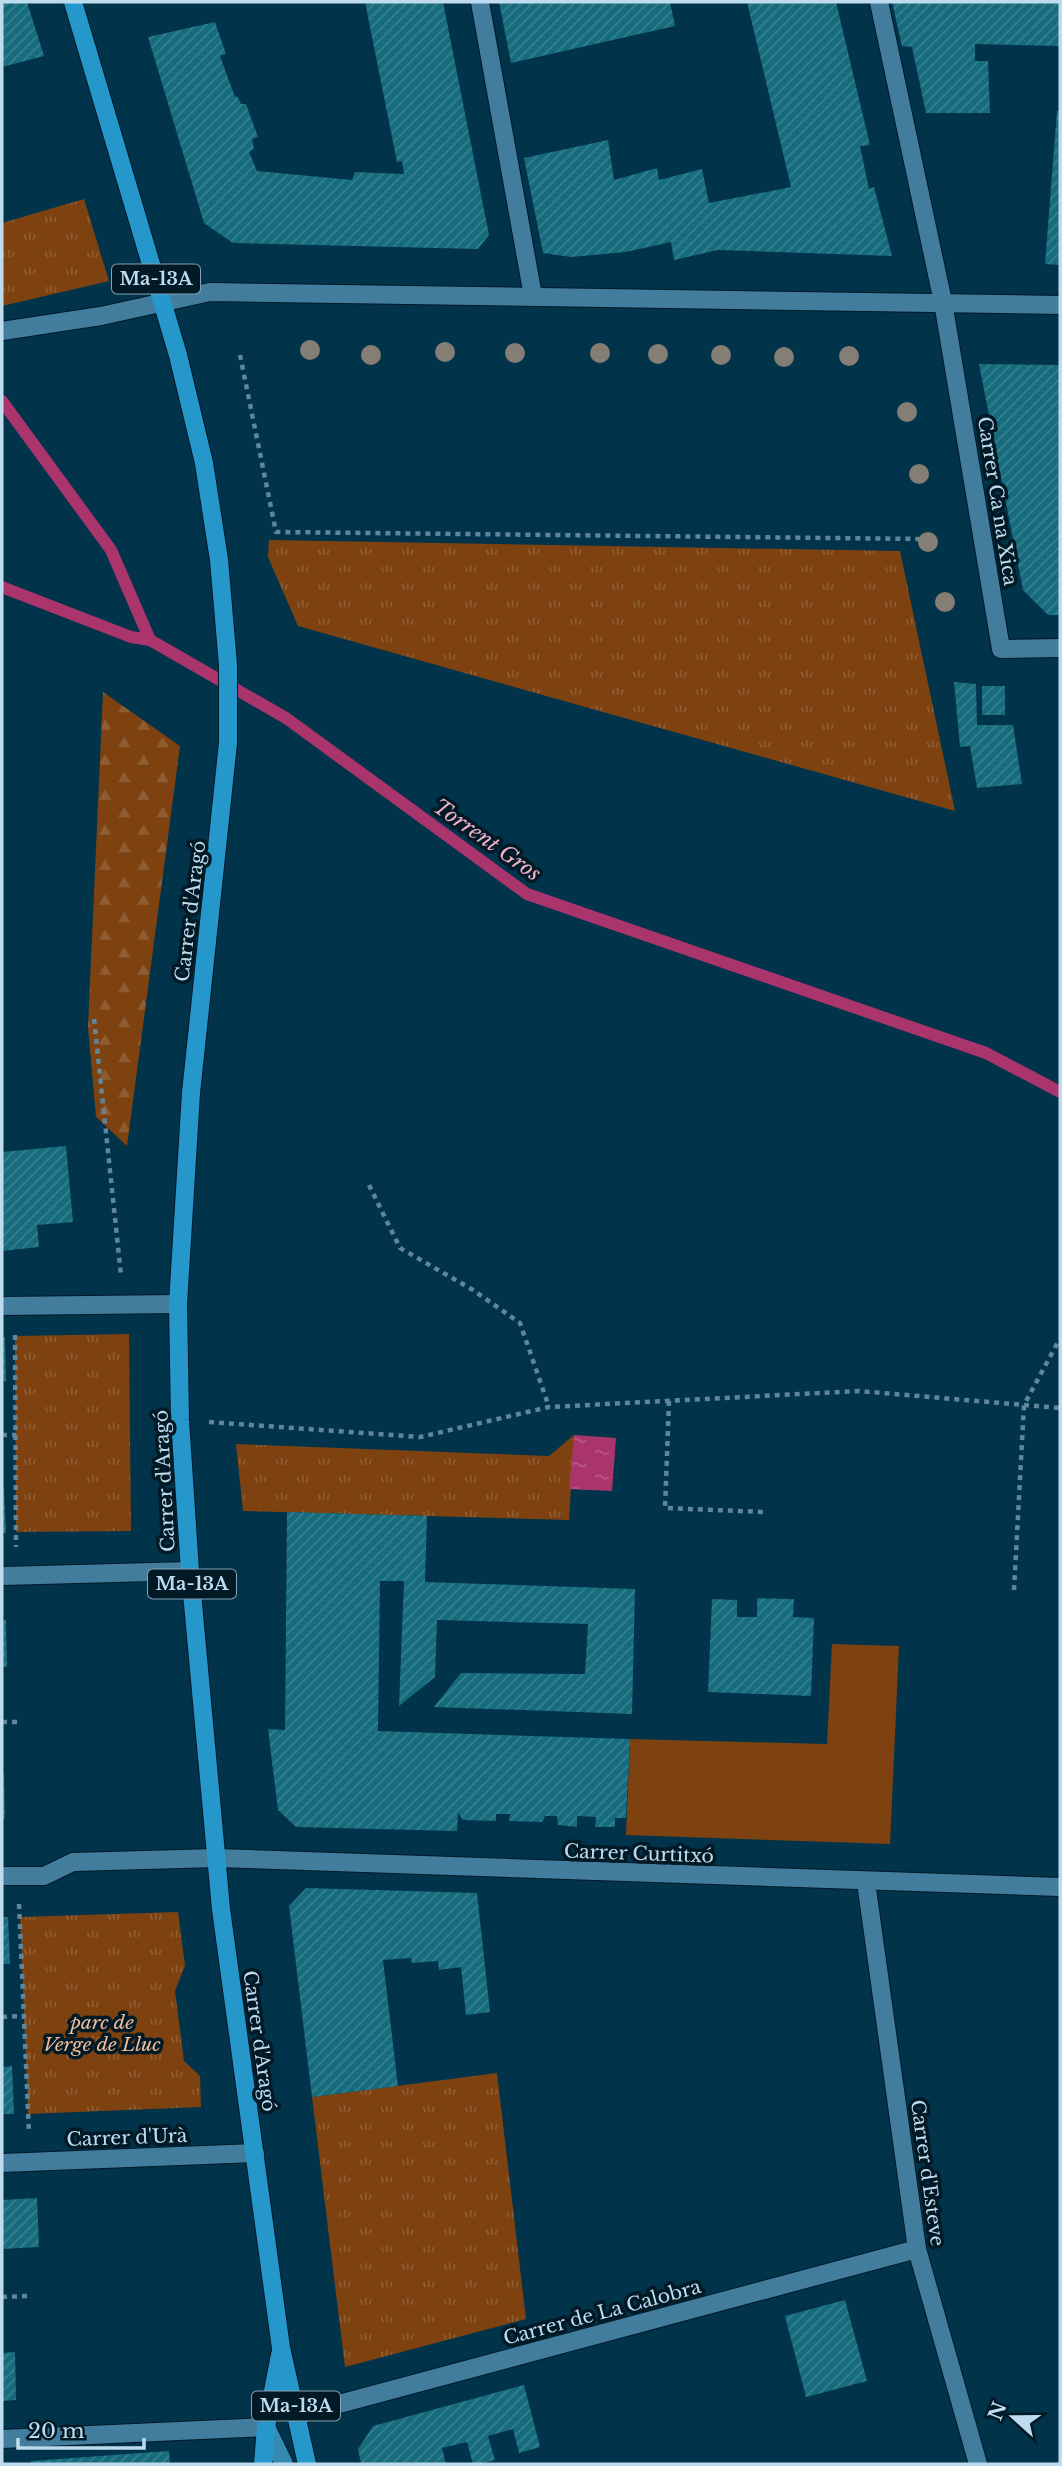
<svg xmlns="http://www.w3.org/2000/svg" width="1062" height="2466" viewBox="0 0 1062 2466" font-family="'Libre Baskerville',serif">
	<defs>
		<pattern id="grass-tufts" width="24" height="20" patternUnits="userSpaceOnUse" patternTransform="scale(1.75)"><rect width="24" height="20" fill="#7e4210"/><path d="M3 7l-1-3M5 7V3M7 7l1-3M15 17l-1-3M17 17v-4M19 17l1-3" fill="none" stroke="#8e5d33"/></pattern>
		<pattern id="forest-firs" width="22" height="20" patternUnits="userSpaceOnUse" patternTransform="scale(1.75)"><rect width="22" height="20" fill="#7e4210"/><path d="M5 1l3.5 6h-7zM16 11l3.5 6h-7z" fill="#8e5d33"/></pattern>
		<pattern id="water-ripples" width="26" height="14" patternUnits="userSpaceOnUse" patternTransform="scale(1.75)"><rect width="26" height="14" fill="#aa346c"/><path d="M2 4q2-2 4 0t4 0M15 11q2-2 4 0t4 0" fill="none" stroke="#b75a88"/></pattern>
		<pattern id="building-hatch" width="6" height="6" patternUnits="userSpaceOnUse" patternTransform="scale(1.75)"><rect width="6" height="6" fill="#166b7c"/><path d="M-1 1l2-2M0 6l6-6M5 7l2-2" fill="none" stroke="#36808f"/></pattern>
	</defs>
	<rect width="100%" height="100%" fill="#01334a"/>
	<!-- grass -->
	<g fill="url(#grass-tufts)">
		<path d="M84,199L109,281L2,306V223Z"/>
		<path d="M269,540L900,551L955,811L298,626L268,557Z"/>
		<path d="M129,1334L131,1531L16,1532L15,1336Z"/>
		<path d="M574,1435L569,1520L243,1511L236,1444L549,1456Z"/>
		<path d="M178,1912L185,1966L175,1991L184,2061L200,2076L201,2107L28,2114L20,1917Z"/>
		<path d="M497,2073L526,2319L345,2367L312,2097Z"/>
	</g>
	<!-- forest -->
	<path fill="url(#forest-firs)" d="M103,692L180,746L127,1146L96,1117L88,1027Z"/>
	<!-- garden -->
	<path fill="#7e4210" d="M832,1644L899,1646L890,1844L626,1835L630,1739L827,1744Z"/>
	<!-- water -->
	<path fill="url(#water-ripples)" d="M574,1435L616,1438L612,1491L569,1489Z"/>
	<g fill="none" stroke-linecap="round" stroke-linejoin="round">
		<!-- stream -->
		<g stroke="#aa346c" stroke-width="12">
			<path d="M2,401L111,550L150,640"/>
			<path d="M2,587L131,637L150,640L286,718L527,894L986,1053L1060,1092"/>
		</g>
	</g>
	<!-- building -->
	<g fill="url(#building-hatch)">
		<path d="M2,2H27L44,56L2,67Z"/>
		<path d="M365,2H443L489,235L478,249L233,243L204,223L148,37L215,22L226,54L220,56L235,97L237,96L241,104H246L258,137L252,139L254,149L249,152L257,171L352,180L355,172L404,174L402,161L397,162Z"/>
		<path d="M499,2H670L675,26L511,63Z"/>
		<path d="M747,2H836L870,145L860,146L869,189L874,187L892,256L718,250L674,260L671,242L626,252L571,257L543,253L524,158L608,140L614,180L657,168L659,180L702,169L709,203L791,187Z"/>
		<path d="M892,2H1060V46L975,44V61H988L990,113H926L912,47L902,46Z"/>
		<path d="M1057,111H1060V265L1045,264Z"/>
		<path d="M979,364L1060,365V615H1048L1023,590Z"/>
		<path d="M954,682L976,684L977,725H1013L1022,784L977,788L970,746L960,747Z"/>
		<rect x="982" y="686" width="23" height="29"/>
		<path d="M66,1146L73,1222L37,1225L39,1247L2,1251V1152Z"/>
		<path d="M2,1337H5L6,1381H2Z"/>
		<path d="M2,1487H4L6,1533H2Z"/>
		<path d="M287,1512L427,1516L425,1582L635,1589L632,1714L434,1707L461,1673L585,1674L588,1624L437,1620L435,1677L399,1706L404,1581H380L378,1731L630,1739L626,1818H615V1827H595L596,1817L577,1816V1827L558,1825L557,1816H545L542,1822L509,1821L510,1814H496V1821L463,1820L458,1813L457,1831L296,1827L278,1810L268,1729L285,1730Z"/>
		<path d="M757,1598L794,1599L793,1617L814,1618L811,1696L708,1692L712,1599L737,1600V1617H757Z"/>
		<path d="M2,1620H6L7,1667H2Z"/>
		<path d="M2,1773H4L5,1819L2,1820Z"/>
		<path d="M306,1888L477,1893L490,2012L466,2015L461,1967L439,1970L438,1961L412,1963L411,1958L383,1960L398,2086L312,2097L289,1906Z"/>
		<path d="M2,1917H8L10,1964H2Z"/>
		<path d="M12,2066L14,2114H2V2067Z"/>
		<path d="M37,2198L39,2247L2,2249V2200Z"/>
		<path d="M845,2300L867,2381L806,2397L785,2316Z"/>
		<path d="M15,2352L16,2400L2,2401V2353Z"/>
		<path d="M524,2385L540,2447L519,2453L513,2429L488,2436L495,2460L479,2464H473L467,2442L442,2448L446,2464H361L358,2449L373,2426Z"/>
		<path d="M169,2451L170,2464H31V2461Z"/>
	</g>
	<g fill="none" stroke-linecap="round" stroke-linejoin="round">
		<!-- street casing -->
		<g stroke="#001a29" stroke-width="20">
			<g id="street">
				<path d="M480,2L533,296"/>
				<path d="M879,2L943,302L1001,649L1060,648"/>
				<path d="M2,331L101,316L210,292L1060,305"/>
				<path d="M2,1306L178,1304"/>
				<path d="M2,1576L190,1571"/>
				<path d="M2,1876H44L73,1862L217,1858L1060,1887"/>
				<path d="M866,1882L917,2249L978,2464"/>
				<path d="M2,2163L255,2153"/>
				<path d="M298,2415L917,2249"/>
				<path d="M2,2439L266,2427"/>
			</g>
		</g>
		<!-- secondary casing -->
		<g stroke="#001a29" stroke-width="20">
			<path id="secondary" d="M266,2427L284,2464"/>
		</g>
		<!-- primary casing -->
		<g stroke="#001a29" stroke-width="20">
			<g id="primary">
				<path d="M73,2L178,355L204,463L219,560L228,665V743L191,1093L178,1304L180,1420L190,1571L221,1909L281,2348L307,2464"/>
				<path d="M263,2464L266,2427L280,2355"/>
			</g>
		</g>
		<!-- path -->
		<g stroke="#5f869b" stroke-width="4.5" stroke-dasharray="5 5" stroke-linecap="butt">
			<path d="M240,355L276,532L923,539"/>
			<path d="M94,1019L121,1275"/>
			<path d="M369,1185L400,1248L473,1290L520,1323L549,1407"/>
			<path d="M15,1335L16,1547"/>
			<path d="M669,1401L665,1508L764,1512"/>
			<path d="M209,1422L420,1437L549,1407L859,1391L1060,1408"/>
			<path d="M2,1435H16"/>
			<path d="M1014,1590L1024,1405L1058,1342"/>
			<path d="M2,1722H22"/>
			<path d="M19,1904L29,2133"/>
			<path d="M2,2017L24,2016"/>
			<path d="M2,2297L27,2296"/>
		</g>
		<!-- street -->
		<use href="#street" stroke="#437d9e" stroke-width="18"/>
		<!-- secondary -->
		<use href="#secondary" stroke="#358ab4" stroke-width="18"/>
		<!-- primary -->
		<use href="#primary" stroke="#2697ca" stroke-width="18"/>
	</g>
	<!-- trees -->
	<g fill="#847e75">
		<circle cx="310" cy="350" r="10"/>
		<circle cx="445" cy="352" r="10"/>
		<circle cx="515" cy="353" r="10"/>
		<circle cx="600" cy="353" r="10"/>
		<circle cx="658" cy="354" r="10"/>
		<circle cx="371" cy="355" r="10"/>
		<circle cx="721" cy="355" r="10"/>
		<circle cx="849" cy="356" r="10"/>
		<circle cx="784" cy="357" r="10"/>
		<circle cx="907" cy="412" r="10"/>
		<circle cx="919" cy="474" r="10"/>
		<circle cx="928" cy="542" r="10"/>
		<circle cx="945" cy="602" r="10"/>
	</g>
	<g text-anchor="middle" stroke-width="7" stroke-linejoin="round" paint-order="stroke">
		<!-- shield labels -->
		<g fill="#021926" stroke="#86a2b2" stroke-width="2">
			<rect x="112" y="264.5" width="88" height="29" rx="5"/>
			<rect x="148" y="1569.5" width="88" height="29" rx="5"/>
			<rect x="252" y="2391.5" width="88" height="29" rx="5"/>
		</g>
		<g font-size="18" font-weight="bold" fill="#bfdcee">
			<text x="156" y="285">Ma-13A</text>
			<text x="192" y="1590">Ma-13A</text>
			<text x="296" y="2412">Ma-13A</text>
		</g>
		<!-- street labels -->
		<g font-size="19" fill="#bfdcee" stroke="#021926">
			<text transform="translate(998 501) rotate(81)" y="7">Carrer Ca na Xica</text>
			<text transform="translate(190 911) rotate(-83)" y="7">Carrer d'Aragó</text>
			<text transform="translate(164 1481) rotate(-93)" y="7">Carrer d'Aragó</text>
			<text transform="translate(639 1853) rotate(2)" y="7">Carrer Curtitxó</text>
			<text transform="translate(260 2041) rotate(82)" y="7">Carrer d'Aragó</text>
			<text transform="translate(127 2137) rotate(-2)" y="7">Carrer d'Urà</text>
			<text transform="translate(928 2173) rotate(82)" y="7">Carrer d'Esteve</text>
			<text transform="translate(602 2312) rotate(-15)" y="7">Carrer de La Calobra</text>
		</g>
		<!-- park labels -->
		<g font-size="19" font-style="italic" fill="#f0bc99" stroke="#021926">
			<text x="102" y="2029">parc de<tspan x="102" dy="22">Verge de Lluc</tspan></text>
		</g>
		<!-- water labels -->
		<g font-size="21" font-style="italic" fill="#eeb0c7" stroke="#021926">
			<text transform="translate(487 840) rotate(35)" y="7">Torrent Gros</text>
		</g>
	</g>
	<!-- border -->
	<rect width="1062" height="2466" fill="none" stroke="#bfdcee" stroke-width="7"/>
	<!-- north arrow -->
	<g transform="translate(1013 2417) rotate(291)" stroke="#021926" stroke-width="5" paint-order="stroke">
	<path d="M0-5L12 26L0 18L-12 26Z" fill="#bfdcee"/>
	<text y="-10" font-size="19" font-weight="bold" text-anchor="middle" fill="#bfdcee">N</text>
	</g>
	<!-- scale -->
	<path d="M18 2438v10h126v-10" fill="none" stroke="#bfdcee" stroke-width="3.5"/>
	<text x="28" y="2438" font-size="21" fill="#bfdcee" stroke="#021926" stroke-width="5" paint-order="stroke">20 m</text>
</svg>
